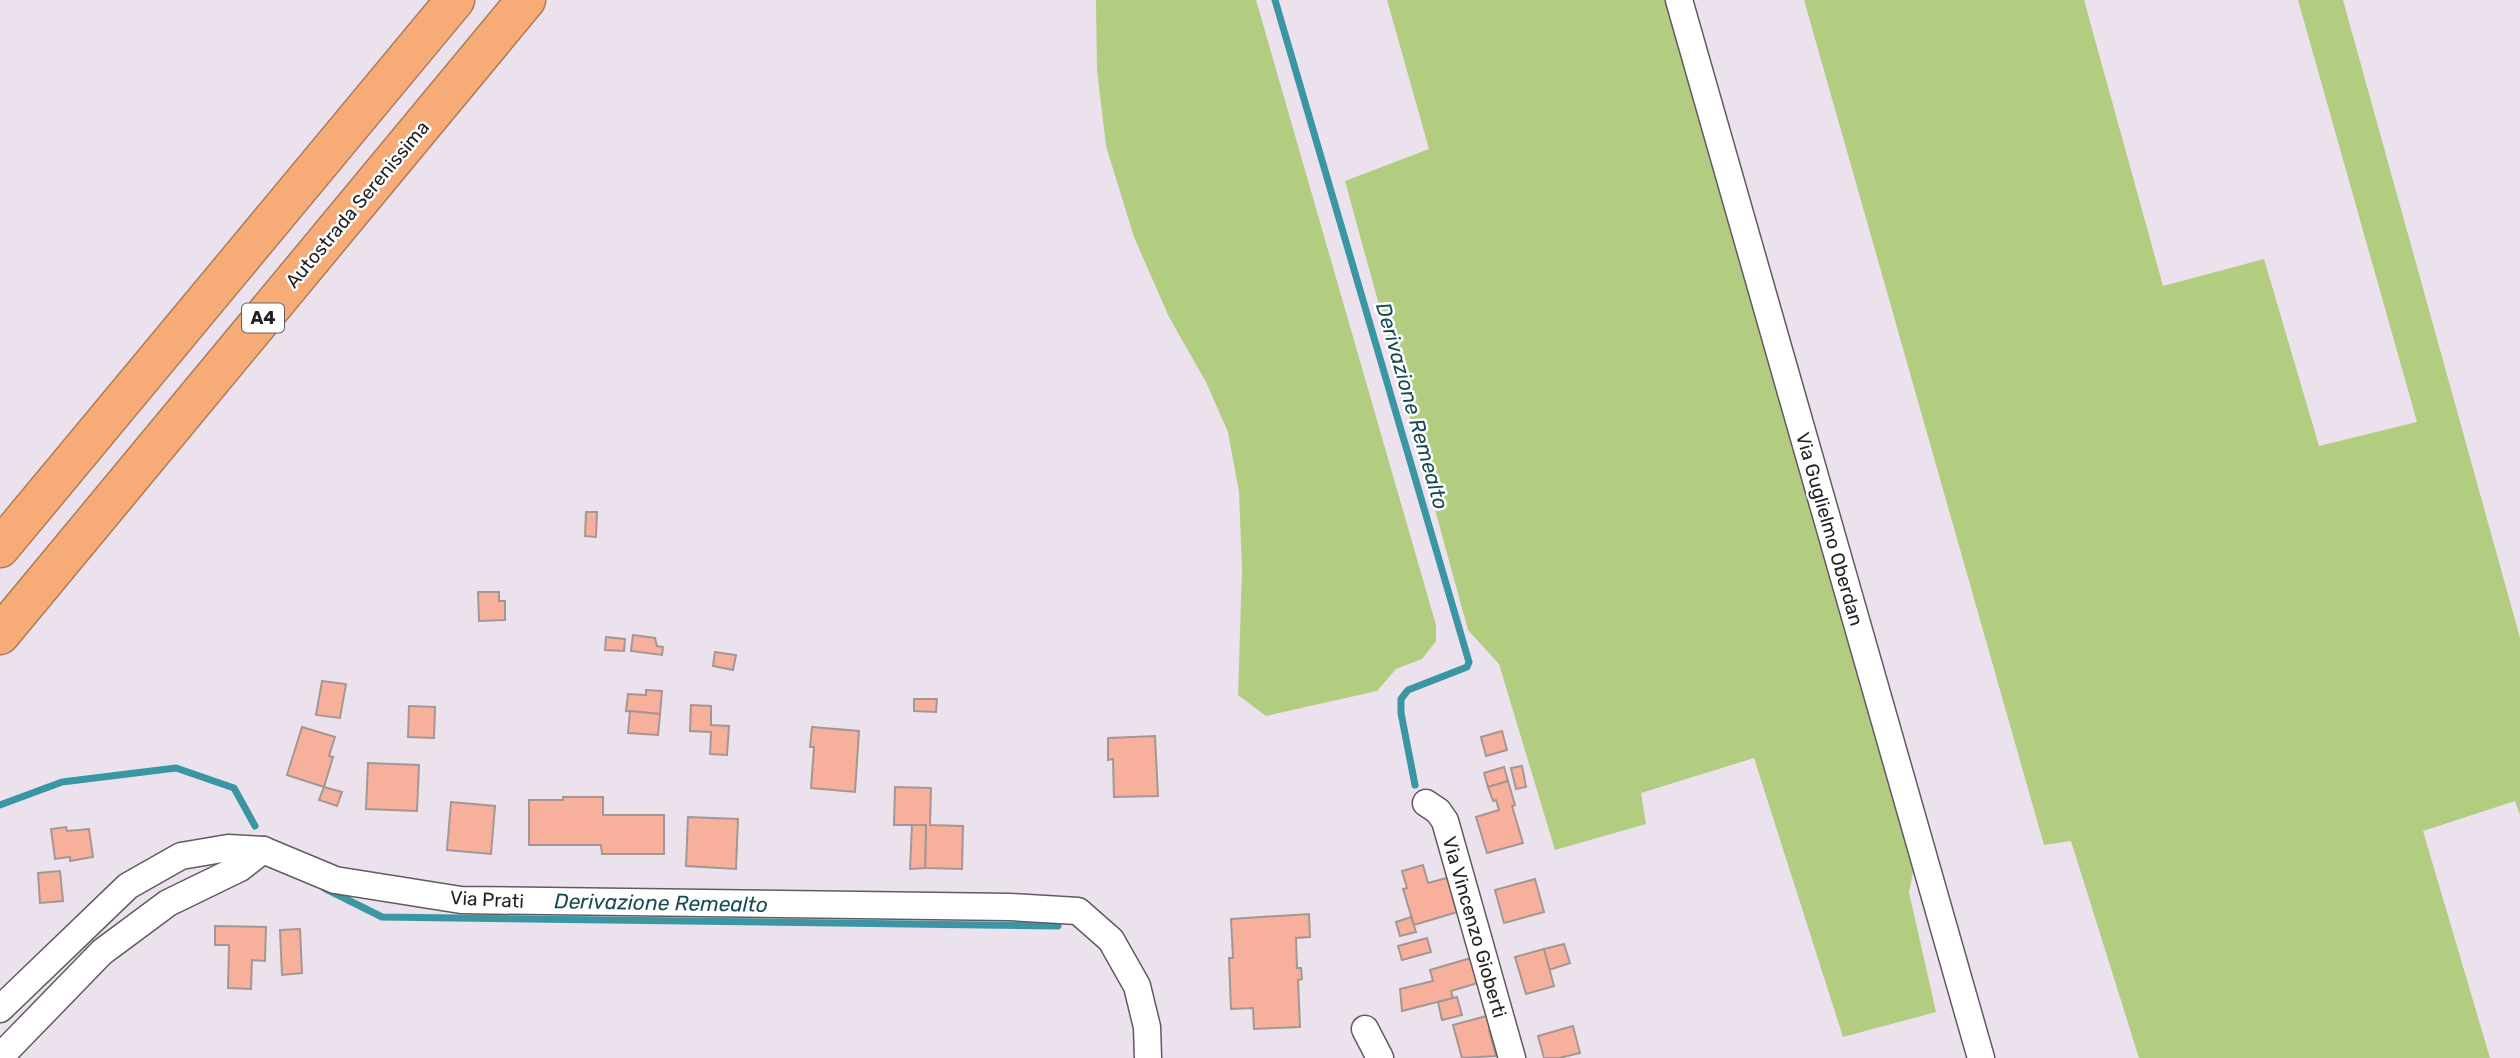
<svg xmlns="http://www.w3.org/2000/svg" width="2520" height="1058" viewBox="0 0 2520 1058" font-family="Rubik,sans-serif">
	<rect width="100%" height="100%" fill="#ece2ed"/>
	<!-- green -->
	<g fill="#b2cc80">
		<path d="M1096,0H1256L1436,625V641L1422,659L1396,669L1377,691L1266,716L1238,695L1242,569L1239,492L1228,432L1206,382L1169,317L1134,237L1106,146L1097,70Z"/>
		<path d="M1387,0H1670L1915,862L1909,892L1936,1012L1843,1037L1754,758L1641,793L1646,824L1555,850L1499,664L1468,630L1345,181L1429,149Z"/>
		<path d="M1804,0H2084L2163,286L2264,259L2319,446L2417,422L2298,0H2343L2520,638V815L2515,801L2423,831L2490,1058H2139L2071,841L2044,845Z"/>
	</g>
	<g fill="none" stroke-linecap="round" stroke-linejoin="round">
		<!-- stream -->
		<g stroke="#3a96a3" stroke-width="7">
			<path d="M1275,0L1469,662L1467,667L1408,690L1401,699V713L1415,785"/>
			<path d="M0,805L62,782L176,768L234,788L255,826"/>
			<path d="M324,888L382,917L1058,926"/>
		</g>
	</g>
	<!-- building -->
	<g fill="#f6b09b" stroke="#a49793" stroke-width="2">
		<path d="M586,512H597L596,537L585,536Z"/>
		<path d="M478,592H499V601H505V620L479,621Z"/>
		<path d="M633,635L655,638L657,646L663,647L662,655L631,651Z"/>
		<path d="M606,637L625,639L624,651L605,650Z"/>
		<path d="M715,652L736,655L733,670L713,666Z"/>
		<path d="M322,681L346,684L340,718L316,715Z"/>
		<path d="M646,690L662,691L660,714L626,711L628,694L646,695Z"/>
		<path d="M914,699H937L936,712L914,711Z"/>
		<path d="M691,705L711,706V725L729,726L727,755L710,754L711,732L690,731Z"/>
		<path d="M409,706L435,707L434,738L408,737Z"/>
		<path d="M630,711L660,714L658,735L628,733Z"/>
		<path d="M302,727L335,737L329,756L333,757L324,787L287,775Z"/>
		<path d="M812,727L859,731L855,792L811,788L814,747H810Z"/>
		<path d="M1502,731L1507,750L1486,756L1481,737Z"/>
		<path d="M1155,736L1158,796L1114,797L1113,759L1108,760V738Z"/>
		<path d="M368,763L419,765L417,811L366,809Z"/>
		<path d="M1522,766L1526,787L1516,789L1511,768Z"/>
		<path d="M1504,767L1508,781L1488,787L1484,773Z"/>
		<path d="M1508,781L1515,805L1512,806L1523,843L1487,853L1476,817L1499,810L1496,800L1493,801L1488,787Z"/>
		<path d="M324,787L342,792L337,806L319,800Z"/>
		<path d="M895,787L931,788L930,825L963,826L962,869L925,868L926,825H894Z"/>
		<path d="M563,797H603V815H664V854H602L601,845H529V800H563Z"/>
		<path d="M451,802L495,806L491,854L447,850Z"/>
		<path d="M688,817L738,819L736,869L686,866Z"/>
		<path d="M912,825H926L925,868L910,869Z"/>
		<path d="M66,827L67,831L89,829L93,857L70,861V857L55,859L51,829Z"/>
		<path d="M1423,865L1428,883L1454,876L1464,910L1414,925L1403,889L1407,888L1402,871Z"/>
		<path d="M60,871L63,901L40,903L38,873Z"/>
		<path d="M1535,879L1544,912L1504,923L1495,890Z"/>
		<path d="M1309,914L1310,937L1296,938L1297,968H1301L1302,979L1298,980L1300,1027L1254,1029L1253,1008L1231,1009L1229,958H1233L1231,919Z"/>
		<path d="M1411,917L1416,932L1400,936L1396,922Z"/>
		<path d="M215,926L266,927L265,961L252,960L251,989L228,988L229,945H215Z"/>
		<path d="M300,929L302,973L282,975L280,930Z"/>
		<path d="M1427,938L1431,952L1402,960L1398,946Z"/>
		<path d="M1564,944L1570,963L1549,970L1544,949Z"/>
		<path d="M1544,949L1554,986L1526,994L1515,957Z"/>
		<path d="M1474,957L1481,982L1451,991L1453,998L1402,1011L1400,989L1433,981L1430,970Z"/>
		<path d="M1457,997L1462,1015L1442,1020L1438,1002Z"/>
		<path d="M1490,1015L1494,1029L1489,1030L1496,1056L1462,1058L1453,1025Z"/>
		<path d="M1573,1026L1580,1053L1559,1058H1544L1538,1036Z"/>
	</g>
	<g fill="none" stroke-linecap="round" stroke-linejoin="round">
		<!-- minor casing -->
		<g stroke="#625a62" stroke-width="29">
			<g id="minor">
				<path d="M1679,0L1981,1058"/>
				<path d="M1426,803L1438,811L1445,821L1512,1058"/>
				<path d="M0,1009L128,886L181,856L228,848L263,850L335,880L461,900L1010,907L1078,911L1111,940L1137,986L1147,1027L1148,1058"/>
				<path d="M1365,1029L1380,1058"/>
				<path d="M0,1057L102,952L168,903L240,868L263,850"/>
			</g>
		</g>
		<!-- highway casing -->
		<g stroke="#ac7b5a" stroke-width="41">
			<g id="highway">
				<path d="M0,548L455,0"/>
				<path d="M0,635L526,0"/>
			</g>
		</g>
		<!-- minor -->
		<use href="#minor" stroke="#fff" stroke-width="26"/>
		<!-- highway -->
		<use href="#highway" stroke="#f7ac77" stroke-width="38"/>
	</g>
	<g text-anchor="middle" stroke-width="5" stroke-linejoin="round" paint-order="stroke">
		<!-- shield labels -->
		<rect fill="#fff" stroke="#646265" stroke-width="2" x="242" y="303.5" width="42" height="29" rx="5"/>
		<g font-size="18" font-weight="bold" fill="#221f23">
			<text x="263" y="324">A4</text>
		</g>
		<!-- street labels -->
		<g font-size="19" fill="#221f23" stroke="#fff">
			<text transform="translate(357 204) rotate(-50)" y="7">Autostrada Serenissima</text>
			<text transform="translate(1830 529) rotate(74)" y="7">Via Guglielmo Oberdan</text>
			<text transform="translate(487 899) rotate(3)" y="7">Via Prati</text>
			<text transform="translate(1475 927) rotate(74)" y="7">Via Vincenzo Gioberti</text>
		</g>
		<!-- water labels -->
		<g font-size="21" font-style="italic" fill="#164b52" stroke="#fff">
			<text transform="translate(1412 406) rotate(74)" y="7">Derivazione Remealto</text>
			<text transform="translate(661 903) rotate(1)" y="7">Derivazione Remealto</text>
		</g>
	</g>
</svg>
